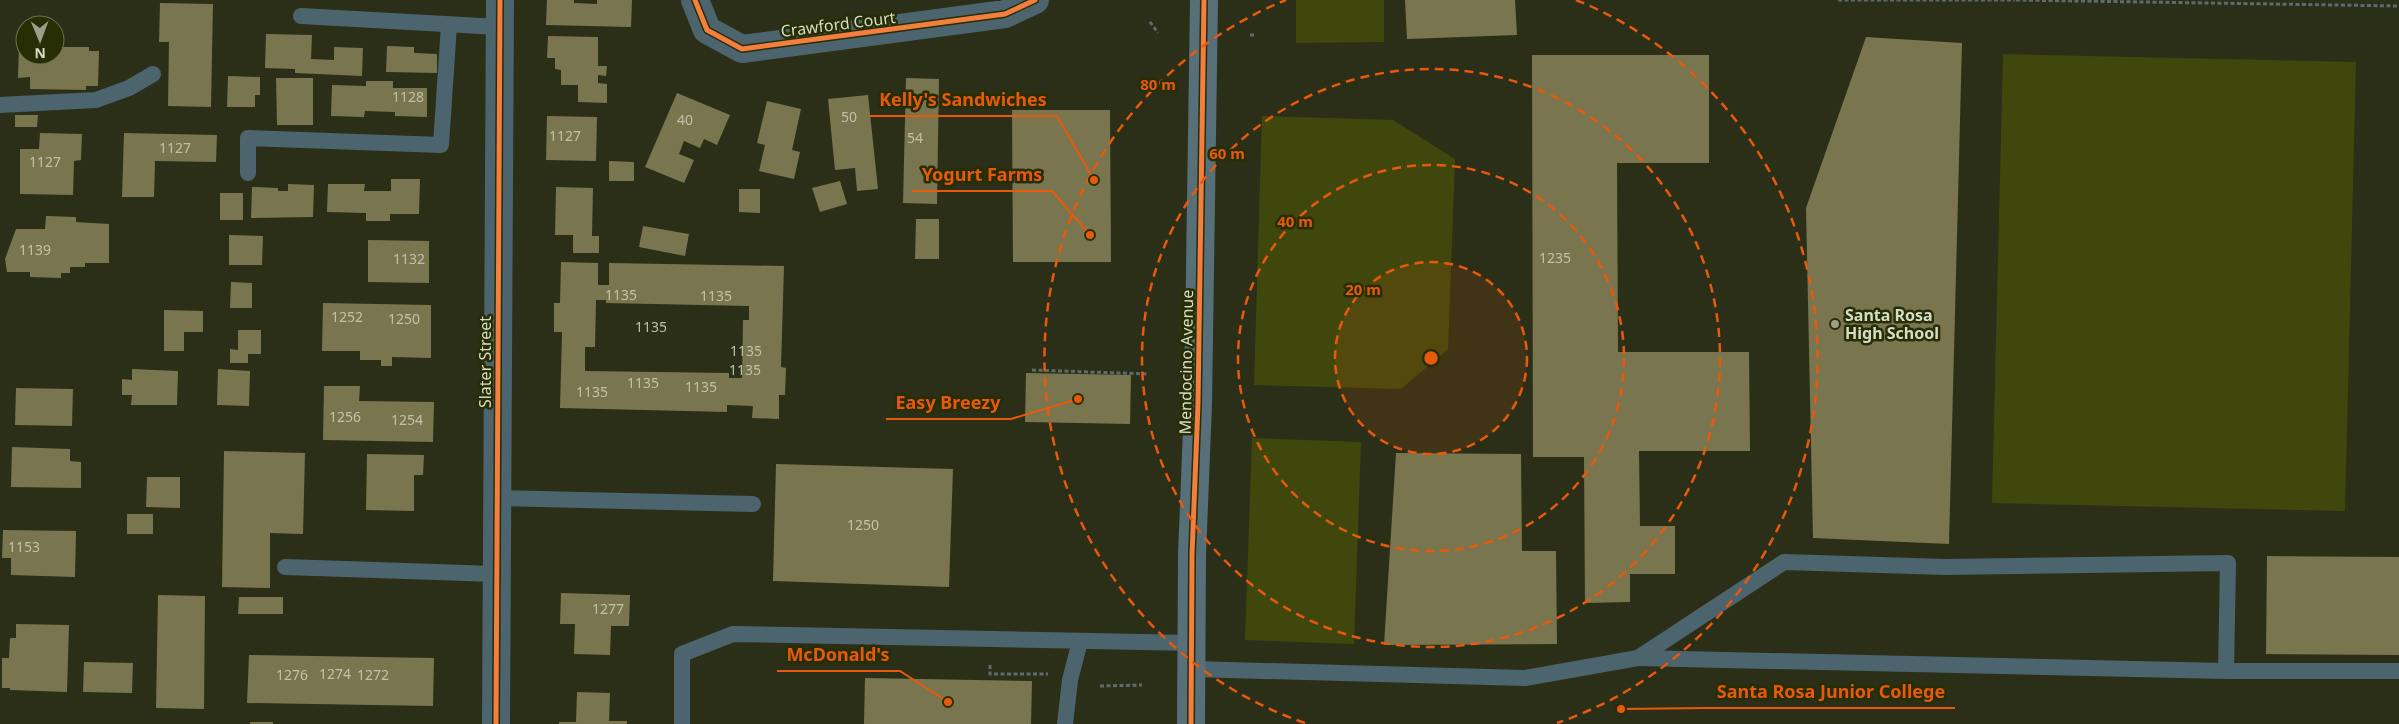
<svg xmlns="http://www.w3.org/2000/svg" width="2399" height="724" viewBox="0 0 2399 724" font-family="'Noto Sans',sans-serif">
	<rect width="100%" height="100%" fill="#2b2f18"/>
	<!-- green -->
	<g fill="#3f470d">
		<path d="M1296,0H1384V42L1296,43Z"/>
		<path d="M2003,54L2356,62L2345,511L1992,503Z"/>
		<path d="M1262,116L1393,120L1455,159L1448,349L1401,389L1254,385Z"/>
		<path d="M1252,438L1361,442L1354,644L1245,640Z"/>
	</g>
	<!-- building -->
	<g fill="#79754f" fill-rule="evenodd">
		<path d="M547,0H574V3L597,4V0H632L631,27L546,25Z"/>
		<path d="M1405,0H1515L1517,35L1407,39Z"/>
		<path d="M160,3L213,4L211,107L168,106L169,42H159Z"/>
		<path d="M266,34L312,35L311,59L334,60V47L363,48L362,76L295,73V69L265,68Z"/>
		<path d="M548,36L598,37V66H607L606,76L598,75V83L607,84V103L578,102V85H561V70L555,69V58H547Z"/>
		<path d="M1866,37L1962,43L1949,544L1813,538L1806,208Z"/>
		<path d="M19,46H25V55H55V47H89V51H99L98,86H86V90L30,89V77L18,78Z"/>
		<path d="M387,46L414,47V53L437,54V73L386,72Z"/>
		<path d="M1532,55H1709V163H1617L1618,352H1749L1750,451H1639L1640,526H1675V574H1630V602L1585,603L1584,457H1533Z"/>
		<path d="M228,76L260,77V95H255V107H227Z"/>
		<path d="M276,78H313V125H277Z"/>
		<path d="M906,78L939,79L937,204L903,203Z"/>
		<path d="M366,81H393V88H427V117L395,116V112L365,111L364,117L331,116L332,85L366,86Z"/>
		<path d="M677,93L730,115L717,145L704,139L700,148L684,141L679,154L694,160L684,183L645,167Z"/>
		<path d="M868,95L878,189L857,191L855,168L835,170L828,99Z"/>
		<path d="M767,101L801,109L792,150L800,152L794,179L759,171L765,145L757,143Z"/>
		<path d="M1012,110H1110L1111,262H1013Z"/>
		<path d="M15,115H38L37,127H15Z"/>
		<path d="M547,116L597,117L596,161L546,160Z"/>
		<path d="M40,133L82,134L81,160L74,161L73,195L20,194V149H39Z"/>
		<path d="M124,133L217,135L216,162L155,161L154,197H122Z"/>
		<path d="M609,161L634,162V181H609Z"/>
		<path d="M391,179H420L419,214H390V221H366V213L327,212L328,184H365L364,191H391Z"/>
		<path d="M840,181L847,204L820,212L812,188Z"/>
		<path d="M288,184L314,185L313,217L251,218L252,187L278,188V191H288Z"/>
		<path d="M556,187L593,188L592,236H599V253H573V235H555Z"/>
		<path d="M739,189H760V213L739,212Z"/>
		<rect x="220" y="193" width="23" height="27"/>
		<path d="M46,216L76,217V222L109,224V263H85V267H70V273H61V278L30,277V272H7L5,259L16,229H45Z"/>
		<path d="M916,219H939V259H915Z"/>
		<path d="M643,226L689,234L685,256L639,247Z"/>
		<path d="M229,235L263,236L262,265H229Z"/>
		<path d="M368,240L429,241V283L368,282Z"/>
		<path d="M561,262L598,263V285H609V263L784,266L781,367L786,368L785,395H779V419L752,418L753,406L727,405V412L560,408L562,332H554V303H560ZM596,300H606V303L749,306V320H743L742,378H729V373L585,371V347H595Z"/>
		<path d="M231,282L252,283V308H230Z"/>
		<path d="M323,303L431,305V358L392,357V366H381V360H360V351H322Z"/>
		<path d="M164,310L203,311V332H184V351H164Z"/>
		<path d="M238,330H261V354H248V363H230V349L238,350Z"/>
		<path d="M132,369L178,371L177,405H131L132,395H122V379L132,380Z"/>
		<path d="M218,369L250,371L249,406L217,405Z"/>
		<path d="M1026,373L1131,375L1130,424L1025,422Z"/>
		<path d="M324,386H360L359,401L434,402L433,442L323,440Z"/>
		<path d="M16,388L73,389L72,426L15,425Z"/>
		<path d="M12,447L70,449V461L81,462V488L11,487Z"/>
		<path d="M224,451L305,453L303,534L270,533V588L222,587Z"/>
		<path d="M1396,453L1521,454L1522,551H1556L1557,644L1384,645Z"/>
		<path d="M367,454L424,455L423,475H414V511L366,510Z"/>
		<path d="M776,464L953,469L949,587L773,581Z"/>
		<path d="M147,477H180V508L146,507Z"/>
		<rect x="127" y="514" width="26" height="20"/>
		<path d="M3,530L76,531L75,577L11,575V558H2Z"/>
		<path d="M2267,556L2399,557V655L2266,654Z"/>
		<path d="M561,593L630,595L629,626H611L610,655L574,654L575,624H560Z"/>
		<path d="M158,595L205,596L204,709L156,708Z"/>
		<path d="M239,597H283V614H238Z"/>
		<path d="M16,624L69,625L67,692L10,690V688H2V658H9L10,638H16Z"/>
		<path d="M249,655L434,658L433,706L247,703Z"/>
		<path d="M84,662L133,663L132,693L83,692Z"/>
		<path d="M865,678L1032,681L1031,724H864Z"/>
		<path d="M577,692L610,693L609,721H627V724H559V722H576Z"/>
		<rect x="250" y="722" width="23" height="2"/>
	</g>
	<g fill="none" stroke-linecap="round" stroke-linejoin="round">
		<!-- path -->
		<g stroke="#5d6b6c" stroke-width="3" stroke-dasharray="4 2.5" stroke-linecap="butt">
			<path d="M1838,0H2015"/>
			<path d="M2016,0L2399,6"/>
			<path d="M1150,22L1158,33"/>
			<path d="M1250,35H1256"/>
			<path d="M1032,370L1149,374"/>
			<path d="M990,665V674H1048"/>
			<path d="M1100,686L1142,685"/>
		</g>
		<!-- service -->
		<g stroke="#4c646d" stroke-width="16">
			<path d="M301,16L499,27"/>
			<path d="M0,105L96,100L129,88L153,74"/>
			<path d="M248,173V138L441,145L449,25"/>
			<path d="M497,498L753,504"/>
			<path d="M285,567L496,574"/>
			<path d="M1638,658L2226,671"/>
			<path d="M1192,669L1525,678L1638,658L1784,562L1945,567L2228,563L2226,671H2399"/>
			<path d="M682,724V654L733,634L1192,643"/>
			<path d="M1065,724L1070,680L1080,641"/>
		</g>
		<!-- minor -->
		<g stroke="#4c646d" stroke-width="28">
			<path d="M695,0L707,30L742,49L1005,14L1035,0"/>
			<path d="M496,724L500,0"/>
		</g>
		<!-- secondary -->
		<path stroke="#566f79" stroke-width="28" d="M1191,724L1192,555L1198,404L1204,0"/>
		<!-- cycleway casing -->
		<g stroke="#272d04" stroke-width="8">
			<g id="cycleway">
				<path d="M695,0L707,30L742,49L1005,14L1035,0"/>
				<path d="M496,724L500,0"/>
				<path d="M1191,724L1192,555L1198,404L1204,0"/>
			</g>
		</g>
		<!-- cycleway -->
		<use href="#cycleway" stroke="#f27e40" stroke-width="5"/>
	</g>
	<!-- distance rings -->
	<circle cx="1431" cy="358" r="96" fill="#e8590c" fill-opacity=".12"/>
	<g fill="none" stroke="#e8590c" stroke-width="2.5" stroke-dasharray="9 6">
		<circle cx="1431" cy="358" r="96"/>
		<circle cx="1431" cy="358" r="193"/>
		<circle cx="1431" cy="358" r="289"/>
		<path d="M1305 723A386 386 0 0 1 1286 0M1576 0A386 386 0 0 1 1557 723"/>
	</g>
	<!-- markers -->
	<circle fill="#9b9f89" stroke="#272d04" stroke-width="2" cx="1835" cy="324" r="5"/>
	<g text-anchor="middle" stroke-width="5" stroke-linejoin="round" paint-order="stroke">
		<!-- number labels -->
		<g font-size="14" fill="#c0c2a8">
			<text x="408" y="102">1128</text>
			<text x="849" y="122">50</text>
			<text x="685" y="125">40</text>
			<text x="565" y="141">1127</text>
			<text x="915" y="143">54</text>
			<text x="175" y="153">1127</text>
			<text x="45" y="167">1127</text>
			<text x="35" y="255">1139</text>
			<text x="1555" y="263">1235</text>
			<text x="409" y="264">1132</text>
			<text x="621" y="300">1135</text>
			<text x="716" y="301">1135</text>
			<text x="347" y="322">1252</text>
			<text x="404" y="324">1250</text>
			<text x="651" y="332">1135</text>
			<text x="746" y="356">1135</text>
			<text x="745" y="375">1135</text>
			<text x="643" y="388">1135</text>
			<text x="701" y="392">1135</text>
			<text x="592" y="397">1135</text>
			<text x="345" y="422">1256</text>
			<text x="407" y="425">1254</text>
			<text x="863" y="530">1250</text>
			<text x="24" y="552">1153</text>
			<text x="608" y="614">1277</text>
			<text x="335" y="679">1274</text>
			<text x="292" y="680">1276</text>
			<text x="373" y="680">1272</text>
		</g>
		<!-- street labels -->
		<g font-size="16" fill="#d7dcc6" stroke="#272d04">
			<text transform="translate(838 24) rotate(-7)" y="6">Crawford Court</text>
			<text transform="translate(485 362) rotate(-90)" y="6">Slater Street</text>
			<text transform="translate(1186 362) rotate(-89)" y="6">Mendocino Avenue</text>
		</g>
		<!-- poi labels -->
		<g font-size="16" font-weight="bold" fill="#d7dcc6" stroke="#272d04" text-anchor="start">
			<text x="1845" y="321">Santa Rosa<tspan x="1845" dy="18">High School</tspan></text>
		</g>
	</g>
	<circle cx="1431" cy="358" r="8" fill="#e8590c" stroke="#272d04" stroke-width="2.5"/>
	<g font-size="15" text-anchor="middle" font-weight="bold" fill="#e8590c" stroke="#272d04" stroke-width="5" stroke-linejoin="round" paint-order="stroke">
		<text x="1158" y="90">80 m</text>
		<text x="1227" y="159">60 m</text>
		<text x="1295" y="227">40 m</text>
		<text x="1363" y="295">20 m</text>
	</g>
	<!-- callouts -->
	<path fill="none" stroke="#e8590c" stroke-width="2" d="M1094 180L1057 116H869M1090 235L1052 191H912M1078 399L1011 419H886M948 702L900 671H777M1621 709L1707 708H1955"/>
	<g fill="#e8590c" stroke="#272d04" stroke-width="2">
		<circle cx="1094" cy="180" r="5"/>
		<circle cx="1090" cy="235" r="5"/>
		<circle cx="1078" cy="399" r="5"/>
		<circle cx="948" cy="702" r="5"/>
		<circle cx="1621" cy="709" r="5"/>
	</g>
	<g font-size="18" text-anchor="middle" font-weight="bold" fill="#e8590c" stroke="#272d04" stroke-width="5" stroke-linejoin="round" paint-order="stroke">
		<text x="963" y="106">Kelly's Sandwiches</text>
		<text x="982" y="181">Yogurt Farms</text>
		<text x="948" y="409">Easy Breezy</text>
		<text x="838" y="661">McDonald's</text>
		<text x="1831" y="698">Santa Rosa Junior College</text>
	</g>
	<!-- north arrow -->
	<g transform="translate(40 40) rotate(179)"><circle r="24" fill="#272d04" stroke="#6d7352"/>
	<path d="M0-4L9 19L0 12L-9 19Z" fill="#9b9f89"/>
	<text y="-8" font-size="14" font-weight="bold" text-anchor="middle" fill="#d7dcc6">N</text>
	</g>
</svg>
